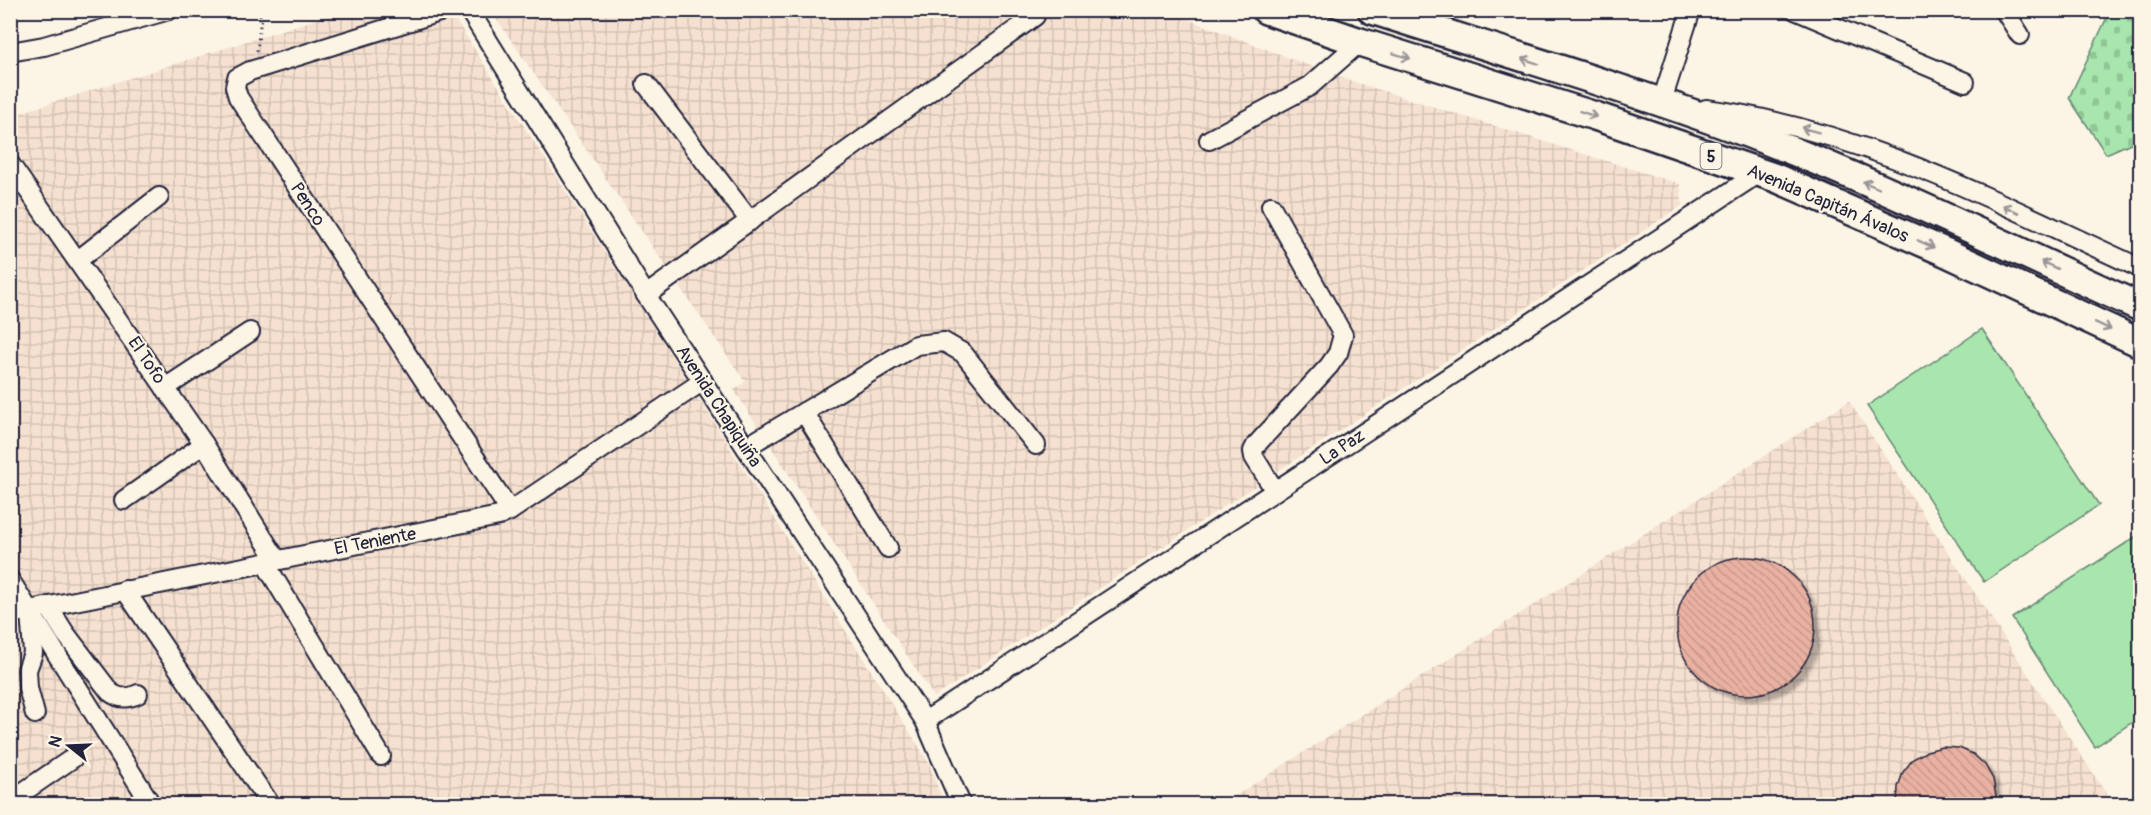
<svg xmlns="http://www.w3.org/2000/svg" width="2151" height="815" viewBox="0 0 2151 815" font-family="Pangolin,sans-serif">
	<defs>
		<pattern id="industrial-grid" width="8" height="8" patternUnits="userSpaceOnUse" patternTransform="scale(1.5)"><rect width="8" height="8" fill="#f6e1d1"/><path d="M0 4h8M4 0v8" fill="none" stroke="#d3c1b4"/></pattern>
		<pattern id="cemetery-stones" width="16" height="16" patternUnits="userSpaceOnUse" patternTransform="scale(1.5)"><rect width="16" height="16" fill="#a8e6ad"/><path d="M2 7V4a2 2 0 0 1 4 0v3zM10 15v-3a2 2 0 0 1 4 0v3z" fill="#90c596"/></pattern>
		<pattern id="building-back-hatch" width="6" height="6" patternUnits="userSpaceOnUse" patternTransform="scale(1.5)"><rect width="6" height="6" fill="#e9b1a1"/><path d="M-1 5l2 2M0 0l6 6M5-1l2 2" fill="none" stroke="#c8988c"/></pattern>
		<filter id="shadow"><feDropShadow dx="5.5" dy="5.5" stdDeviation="1.5" flood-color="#0004"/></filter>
	</defs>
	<rect width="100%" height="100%" fill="#fcf5e5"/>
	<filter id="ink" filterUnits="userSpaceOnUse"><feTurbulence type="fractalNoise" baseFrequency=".0167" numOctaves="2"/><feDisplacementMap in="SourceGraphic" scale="12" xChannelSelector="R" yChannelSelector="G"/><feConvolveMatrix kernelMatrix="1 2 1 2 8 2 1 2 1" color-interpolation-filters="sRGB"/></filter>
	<g filter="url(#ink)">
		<!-- industrial -->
		<g fill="url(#industrial-grid)">
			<path d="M342,11H450L705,408L928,761L944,804H11L10,116Z"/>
			<path d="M491,11H1167L1342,78L1680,184L1683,205L934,697L734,390L745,382Z"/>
			<path d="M1849,401L2113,804H1223L1616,552Z"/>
		</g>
		<!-- cemetery -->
		<path fill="url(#cemetery-stones)" stroke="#658474" stroke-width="1.5" d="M2110,11H2140V139L2106,154L2069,98Z"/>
		<!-- garden -->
		<g fill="#a8e6ad" stroke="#658474" stroke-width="1.5">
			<path d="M1982,329L2099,505L1984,582L1867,406Z"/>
			<path d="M2140,534V717L2095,747L2012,618Z"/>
		</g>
		<!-- building -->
		<g fill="url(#building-back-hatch)" stroke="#22223b" stroke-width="1.5" filter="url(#shadow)">
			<circle cx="1746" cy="626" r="69"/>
			<path d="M1942,747L1959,748L1973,754L1985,765L1993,779L1996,796L1994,804H1897L1898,787L1903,772L1913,759L1927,751Z"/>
		</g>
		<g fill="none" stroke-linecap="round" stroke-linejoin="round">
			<!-- minor casing -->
			<g stroke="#22223b" stroke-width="22">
				<g id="minor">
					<path d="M446,10L250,71L237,78L235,87L238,97L510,511"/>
					<path d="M469,10L646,295L925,721L961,804"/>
					<path d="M1795,10L1965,82"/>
					<path d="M2004,10L2020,35"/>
					<path d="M10,52L44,46L169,10"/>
					<path d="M646,84L750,221"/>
					<path d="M1670,105L1661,104L1691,10"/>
					<path d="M1706,109C1861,129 2000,204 2140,268"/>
					<path d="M1209,140L1310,86L1360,42"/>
					<path d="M10,164L204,444L277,560"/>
					<path d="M1271,206L1343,335L1338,353L1329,366L1256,445L1253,451L1254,457L1275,491"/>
					<path d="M78,260L159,197"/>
					<path d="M646,295L1035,16"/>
					<path d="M165,388L250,332"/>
					<path d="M804,412L888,548"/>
					<path d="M746,447L916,345L944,342L963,353L1036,445"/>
					<path d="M124,500L204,444"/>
					<path d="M265,563L381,756"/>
					<path d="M10,580L151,804"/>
					<path d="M125,590L270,804"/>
					<path d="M48,606L65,633L110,692C119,699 128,699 138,694"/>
					<path d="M30,611L33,653L27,670L28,688L35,714"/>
					<path d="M10,614L499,516L510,511L703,381"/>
					<path d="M925,721L1759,173"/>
					<path d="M10,801L73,758"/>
				</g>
			</g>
			<!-- highway casing -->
			<g stroke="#22223b" stroke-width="32">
				<g id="highway">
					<path d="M1266,10L1360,42L1595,116L1776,178L1945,252L2140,343"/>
					<path d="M1372,10C1497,50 1624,87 1747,133C1881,184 2010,248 2140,307"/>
				</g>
			</g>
			<!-- path -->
			<path stroke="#22223b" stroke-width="3" stroke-dasharray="1.5 4.5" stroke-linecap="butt" d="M257,51L261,17L259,10"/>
			<!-- minor -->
			<use href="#minor" stroke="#fcf5e5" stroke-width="18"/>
			<!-- highway -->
			<use href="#highway" stroke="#fcf5e5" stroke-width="27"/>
		</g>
		<!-- one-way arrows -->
		<defs><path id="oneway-shaft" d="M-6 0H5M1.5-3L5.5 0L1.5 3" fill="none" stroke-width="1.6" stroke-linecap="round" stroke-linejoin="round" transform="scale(1.5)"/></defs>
		<g stroke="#9a9698">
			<use href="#oneway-shaft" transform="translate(1402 56) rotate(17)"/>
			<use href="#oneway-shaft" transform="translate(1530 61) rotate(-162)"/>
			<use href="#oneway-shaft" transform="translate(1588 114) rotate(18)"/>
			<use href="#oneway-shaft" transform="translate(1810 130) rotate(-165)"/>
			<use href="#oneway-shaft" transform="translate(1871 185) rotate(-157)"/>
			<use href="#oneway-shaft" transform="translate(2011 209) rotate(-155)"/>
			<use href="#oneway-shaft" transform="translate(1926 244) rotate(24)"/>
			<use href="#oneway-shaft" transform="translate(2049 265) rotate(-155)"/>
			<use href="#oneway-shaft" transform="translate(2103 326) rotate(25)"/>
		</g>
	</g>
	<g text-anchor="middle" stroke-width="4.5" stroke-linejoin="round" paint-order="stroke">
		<!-- shield labels -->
		<rect fill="#fcf5e5" stroke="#63616e" stroke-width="1.5" x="1700.5" y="143" width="21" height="26" rx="4.5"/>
		<g font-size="16" font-weight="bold" fill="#22223b">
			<text x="1711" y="162">5</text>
		</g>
		<!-- street labels -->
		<g font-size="18" fill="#22223b" stroke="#fcf5e5">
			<text transform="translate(1828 203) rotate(23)" y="6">Avenida Capitán Ávalos</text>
			<text transform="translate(308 204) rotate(57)" y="6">Penco</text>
			<text transform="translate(147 360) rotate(56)" y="6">El Tofo</text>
			<text transform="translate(719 406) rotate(57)" y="6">Avenida Chapiquiña</text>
			<text transform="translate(1342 447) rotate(-33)" y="6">La Paz</text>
			<text transform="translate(375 541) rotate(-11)" y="6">El Teniente</text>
		</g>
	</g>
	<!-- margin -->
	<rect width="2151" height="815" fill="none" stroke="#fcf5e5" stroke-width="36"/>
	<rect x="18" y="18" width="2115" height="779" fill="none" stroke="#22223b" stroke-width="2" filter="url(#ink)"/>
	<!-- north arrow -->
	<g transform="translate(69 746) rotate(288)" stroke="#fcf5e5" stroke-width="4.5" paint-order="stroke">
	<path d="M0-4.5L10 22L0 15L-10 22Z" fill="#22223b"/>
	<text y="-9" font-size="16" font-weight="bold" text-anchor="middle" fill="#22223b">N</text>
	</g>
</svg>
